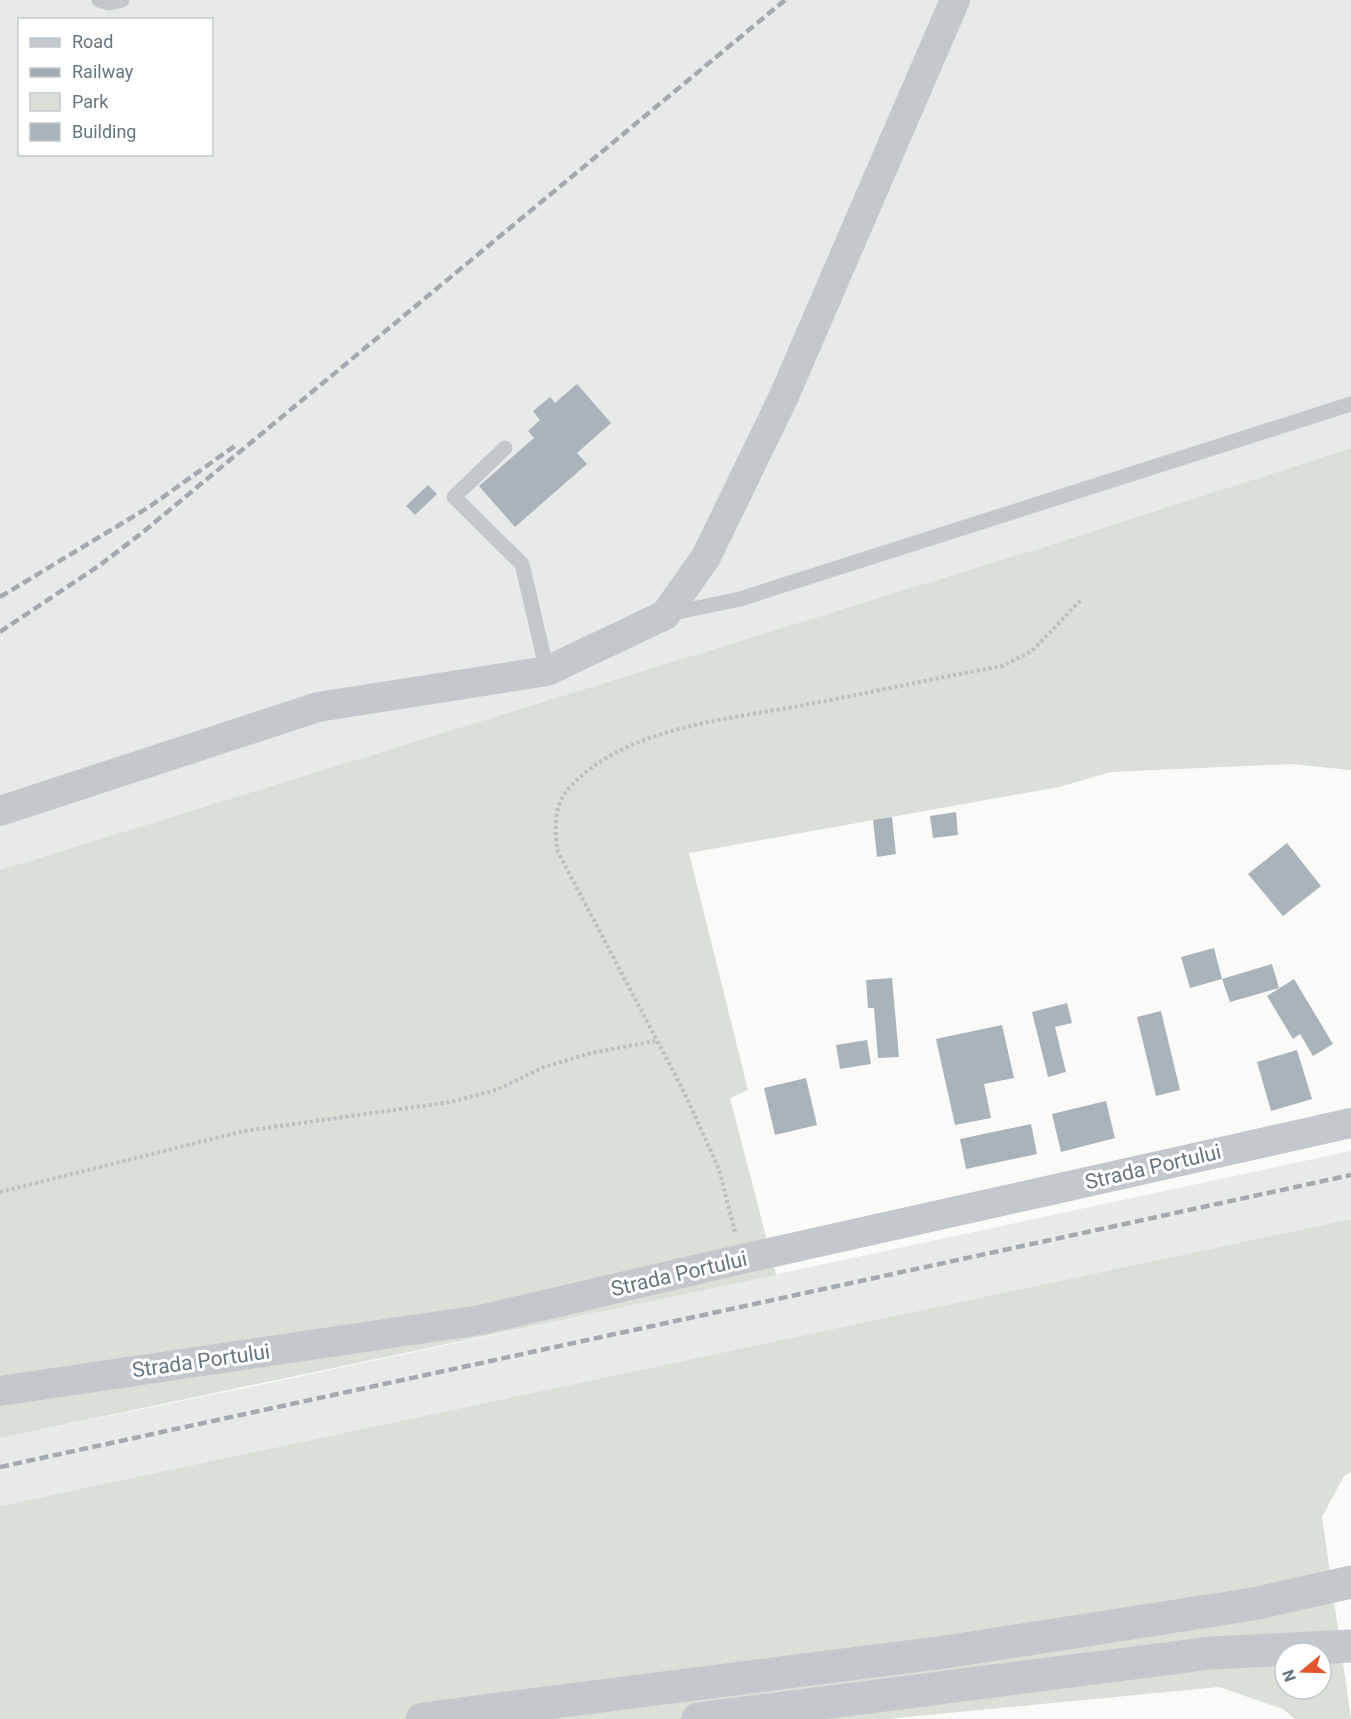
<svg xmlns="http://www.w3.org/2000/svg" width="1351" height="1719" viewBox="0 0 1351 1719" font-family="Roboto,sans-serif">
	<rect width="100%" height="100%" fill="#fafaf8"/>
	<!-- built -->
	<g fill="#e8e9e9" fill-rule="evenodd">
		<path d="M0,0H1351V448L1056,543L0,870ZM20,20H212V154H20Z"/>
		<path d="M1351,1151V1219L0,1506V1438L260,1385Z"/>
	</g>
	<!-- green -->
	<g fill="#dadfd7" fill-rule="evenodd">
		<path d="M1351,448V770L1290,764L1111,772L1059,787L689,853L748,1090L730,1098L776,1275L0,1438V870L1056,543Z"/>
		<path d="M1351,1219V1472L1344,1476L1322,1517L1351,1719H1295L1283,1709L1219,1687L887,1719H0V1506ZM1285,1653H1321V1689H1285Z"/>
	</g>
	<!-- building -->
	<g fill="#aab3b9">
		<path d="M577,384L611,423L577,453L587,464L515,527L479,486L534,438L528,431L540,420L533,411L550,397L555,403Z"/>
		<path d="M428,485L437,494L415,515L406,506Z"/>
		<path d="M956,812L958,835L933,838L930,816Z"/>
		<path d="M892,817L896,854L877,857L873,820Z"/>
		<path d="M1287,843L1321,886L1283,916L1248,874Z"/>
		<path d="M1214,948L1222,979L1190,988L1181,957Z"/>
		<path d="M1272,964L1279,988L1230,1002L1222,979Z"/>
		<path d="M892,978L899,1057L878,1058L874,1008H868L866,980Z"/>
		<path d="M1294,979L1333,1044L1313,1056L1300,1034L1293,1039L1267,996Z"/>
		<path d="M1067,1003L1072,1023L1055,1027L1066,1072L1048,1077L1032,1012Z"/>
		<path d="M1161,1011L1180,1090L1156,1096L1137,1017Z"/>
		<path d="M1002,1025L1014,1078L984,1084L991,1118L955,1125L936,1039Z"/>
		<path d="M867,1040L871,1064L840,1069L836,1045Z"/>
		<path d="M1297,1050L1312,1099L1271,1111L1257,1062Z"/>
		<path d="M806,1078L817,1125L775,1135L764,1088Z"/>
		<path d="M1106,1101L1115,1138L1061,1152L1052,1114Z"/>
		<path d="M1031,1124L1037,1154L966,1169L960,1139Z"/>
	</g>
	<g fill="none" stroke-linecap="round" stroke-linejoin="round">
		<!-- path -->
		<g stroke="#bbbfc2" stroke-width="4" stroke-dasharray="3 3" stroke-linecap="butt">
			<path d="M0,1192L244,1131L451,1102L496,1090L544,1067L591,1053L655,1041"/>
			<path d="M735,1232L719,1169L684,1092L557,850C555,827 553,804 571,786C627,726 733,719 809,704C873,692 937,678 1002,666L1032,651L1081,600"/>
		</g>
		<!-- service -->
		<g stroke="#c3c8cc" stroke-width="15">
			<path d="M99,0L109,3L122,0"/>
			<path d="M505,448L454,497L522,564L547,671"/>
			<path d="M669,614L740,599L1351,404"/>
		</g>
		<!-- minor -->
		<g stroke="#c3c8cc" stroke-width="30">
			<path d="M0,811L318,707L547,671L665,615L706,557L784,396L955,0"/>
			<path d="M0,1391L480,1320L742,1259L1351,1123"/>
		</g>
		<!-- tertiary -->
		<g stroke="#c3c8cc" stroke-width="33">
			<path d="M422,1719L945,1652L1253,1604L1351,1582"/>
			<path d="M698,1719L1211,1653L1351,1646"/>
		</g>
		<!-- rail -->
		<g stroke="#a2aab0" stroke-width="4.5" stroke-dasharray="9 4.5" stroke-linecap="butt">
			<path d="M0,597L149,507L236,445"/>
			<path d="M0,632L100,565L143,532L785,0"/>
			<path d="M0,1467L1351,1175"/>
		</g>
	</g>
	<g text-anchor="middle" stroke-width="6" stroke-linejoin="round" paint-order="stroke">
		<!-- street labels -->
		<g font-size="21" fill="#657683" stroke="#fff">
			<text transform="translate(1153 1167) rotate(-13)" y="7">Strada Portului</text>
			<text transform="translate(679 1274) rotate(-13)" y="7">Strada Portului</text>
			<text transform="translate(201 1361) rotate(-8)" y="7">Strada Portului</text>
		</g>
	</g>
	<!-- legend -->
	<rect x="18" y="18" width="195" height="138" fill="#ffffff" stroke="#c1c8cd" stroke-width="1.5"/>
	<rect x="30" y="38" width="30" height="9" fill="#c3c8cc" stroke="#c1c8cd" stroke-width="1.5"/>
	<text x="72" y="48" font-size="18" fill="#657683">Road</text>
	<rect x="30" y="68" width="30" height="9" fill="#a2aab0" stroke="#c1c8cd" stroke-width="1.5"/>
	<text x="72" y="78" font-size="18" fill="#657683">Railway</text>
	<rect x="30" y="93" width="30" height="18" fill="#dadfd7" stroke="#c1c8cd" stroke-width="1.5"/>
	<text x="72" y="108" font-size="18" fill="#657683">Park</text>
	<rect x="30" y="123" width="30" height="18" fill="#aab3b9" stroke="#c1c8cd" stroke-width="1.5"/>
	<text x="72" y="138" font-size="18" fill="#657683">Building</text>
	<!-- north arrow -->
	<g transform="translate(1303 1671) rotate(251)"><circle r="28" fill="#ffffff" stroke="#c1c8cd" stroke-width="1.5"/>
	<path d="M0-4.5L10 22L0 15L-10 22Z" fill="#e4572e"/>
	<text y="-9" font-size="16" font-weight="bold" text-anchor="middle" fill="#657683">N</text>
	</g>
</svg>
